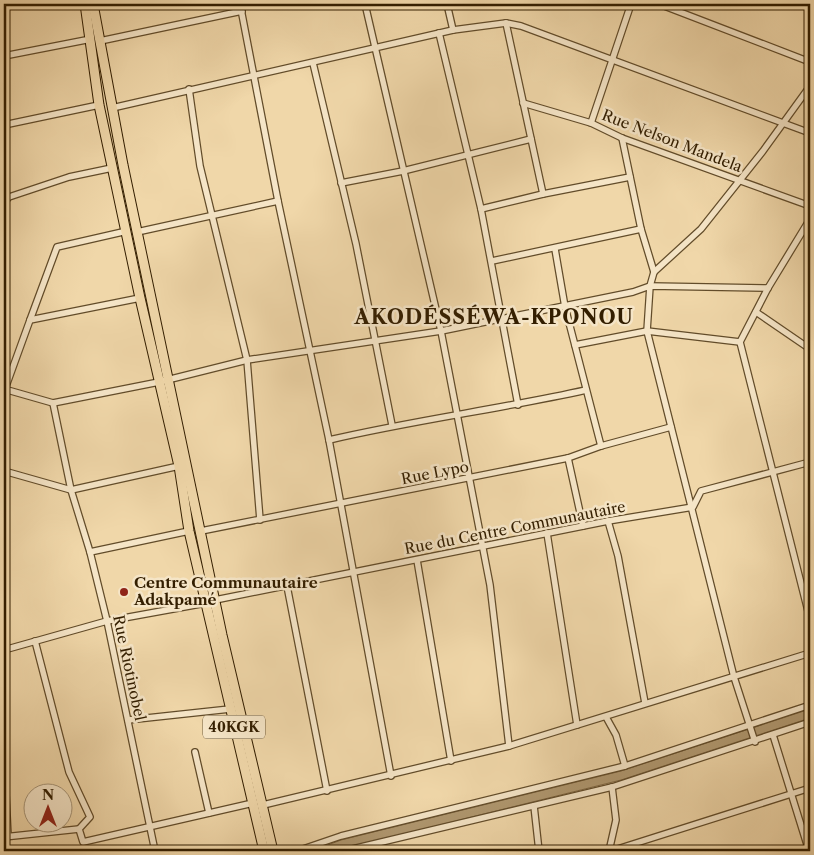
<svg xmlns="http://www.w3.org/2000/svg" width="814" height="855" viewBox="0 0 814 855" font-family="'Libre Caslon Text',serif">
	<rect width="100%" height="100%" fill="#f0d7a9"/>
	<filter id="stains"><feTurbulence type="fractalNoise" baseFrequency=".004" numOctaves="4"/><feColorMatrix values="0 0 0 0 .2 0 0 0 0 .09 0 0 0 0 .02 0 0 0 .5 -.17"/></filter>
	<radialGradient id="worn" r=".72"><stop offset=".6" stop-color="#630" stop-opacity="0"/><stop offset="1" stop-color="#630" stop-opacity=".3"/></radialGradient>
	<!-- water -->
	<path fill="#b09870" stroke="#7e6743" d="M810,709V718L621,780L335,851H312L341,840L621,771Z"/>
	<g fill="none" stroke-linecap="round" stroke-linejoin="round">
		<!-- street casing -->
		<g stroke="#624c2a" stroke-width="8">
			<g id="street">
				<path d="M240,4L278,201L329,440L391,776"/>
				<path d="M365,4L441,331L490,585L509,746"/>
				<path d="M447,4L453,30"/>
				<path d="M659,4L810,62"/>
				<path d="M506,23L543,194"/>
				<path d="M439,33L481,209L518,405"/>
				<path d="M100,41L242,11"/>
				<path d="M4,56L91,39"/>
				<path d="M313,63L356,244L392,425"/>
				<path d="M189,89L200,166L247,360L260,520"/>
				<path d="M523,103L591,123L622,138L810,206"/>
				<path d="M112,108L453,30L506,23L521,26L810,133"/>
				<path d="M591,123L631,4"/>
				<path d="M4,125L99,105"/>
				<path d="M622,138L641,229L654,272L650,286L647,331L734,677L755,742"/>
				<path d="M341,183L403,171L531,139"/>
				<path d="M4,203L9,197L69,177L112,168"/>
				<path d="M481,209L543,194L630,177"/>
				<path d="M810,219L768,288L740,342L810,619"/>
				<path d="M137,232L278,201"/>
				<path d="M555,249L565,307L601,446"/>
				<path d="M492,261L641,229"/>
				<path d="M654,272L701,229L763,151L810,86"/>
				<path d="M756,312L810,349"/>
				<path d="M30,320L57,247L127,231"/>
				<path d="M575,345L647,331L740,342"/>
				<path d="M4,389L53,403L159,382L247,360L441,331L633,292L650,286L768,288"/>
				<path d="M5,389L30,320L140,298"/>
				<path d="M53,403L71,490L90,552L107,621L155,851"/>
				<path d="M329,440C414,420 501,409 586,390"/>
				<path d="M568,458L583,526"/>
				<path d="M4,471L71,490L179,466"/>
				<path d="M608,521L618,556L645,703"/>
				<path d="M201,531L568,458L601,446L671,427"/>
				<path d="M547,533L577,725"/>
				<path d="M90,552L189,531"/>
				<path d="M417,560L451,761"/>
				<path d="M287,586L327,791"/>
				<path d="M215,600L608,521L693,507L701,491L810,462"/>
				<path d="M35,641L69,772L90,817L79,829L83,842L253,803"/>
				<path d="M4,650L107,621L206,603"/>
				<path d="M606,717L616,735L625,766"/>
				<path d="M128,720L230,709"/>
				<path d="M773,735L809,851"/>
				<path d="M195,752L209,813"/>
				<path d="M4,755L8,836"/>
				<path d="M263,805L509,746L810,653"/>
				<path d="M534,806L539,851"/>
				<path d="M4,837L79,829"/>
				<path d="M297,851L341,836L625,766L810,705"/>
				<path d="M344,851L612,787L810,722"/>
				<path d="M609,851L616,820L612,787"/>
				<path d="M611,851L810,788"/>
			</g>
		</g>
		<!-- primary casing -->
		<g stroke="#331e00" stroke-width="11">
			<g id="primary">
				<path d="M85,4L99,105L140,298L179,466L189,531L264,851"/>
				<path d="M93,4L123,165L222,635L273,851"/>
			</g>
		</g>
		<!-- street -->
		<use href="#street" stroke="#f5e5c7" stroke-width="5.5"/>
		<!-- primary -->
		<use href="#primary" stroke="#f0d7a9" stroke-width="9"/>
	</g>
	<!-- markers -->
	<circle fill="#8f2418" stroke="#f5e5c7" stroke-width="2" cx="124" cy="592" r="5"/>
	<g text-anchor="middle" stroke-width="5" stroke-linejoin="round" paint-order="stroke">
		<!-- shield labels -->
		<rect fill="#f5e5c7" stroke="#6d5a3c" stroke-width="1" x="203" y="715.5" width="62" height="23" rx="4"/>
		<g font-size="14" font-weight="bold" fill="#331e00">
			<text x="234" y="732">40KGK</text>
		</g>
		<!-- street labels -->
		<g font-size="15" fill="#331e00" stroke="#f5e5c7">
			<text transform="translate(672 141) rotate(21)" y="5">Rue Nelson Mandela</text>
			<text transform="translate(435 473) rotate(-11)" y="5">Rue Lypo</text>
			<text transform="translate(515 528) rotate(-11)" y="5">Rue du Centre Communautaire</text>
			<text transform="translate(129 668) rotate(78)" y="5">Rue Riotinobel</text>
		</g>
		<!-- poi labels -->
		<g font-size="15" font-weight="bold" fill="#331e00" stroke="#f5e5c7" text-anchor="start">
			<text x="134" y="588">Centre Communautaire<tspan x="134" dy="17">Adakpamé</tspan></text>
		</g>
		<!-- district labels -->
		<g font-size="20" font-weight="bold" letter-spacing="1" fill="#331e00" stroke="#f5e5c7">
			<text x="494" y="324">AKODÉSSÉWA-KPONOU</text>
		</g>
	</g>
	<!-- margin -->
	<rect width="814" height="855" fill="none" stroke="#f0d7a9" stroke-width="20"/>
	<rect x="5" y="5" width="804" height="845" fill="none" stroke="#331e00" stroke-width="2.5"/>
	<rect x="10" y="10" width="794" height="835" fill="none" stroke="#331e00"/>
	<!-- north arrow -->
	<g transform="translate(48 808)"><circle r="24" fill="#f5e5c7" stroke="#a79577"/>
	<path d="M0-4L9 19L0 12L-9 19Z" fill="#8f2418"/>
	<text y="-8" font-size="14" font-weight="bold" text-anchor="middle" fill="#331e00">N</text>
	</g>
	<rect width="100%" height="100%" filter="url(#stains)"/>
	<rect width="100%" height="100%" fill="url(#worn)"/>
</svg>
